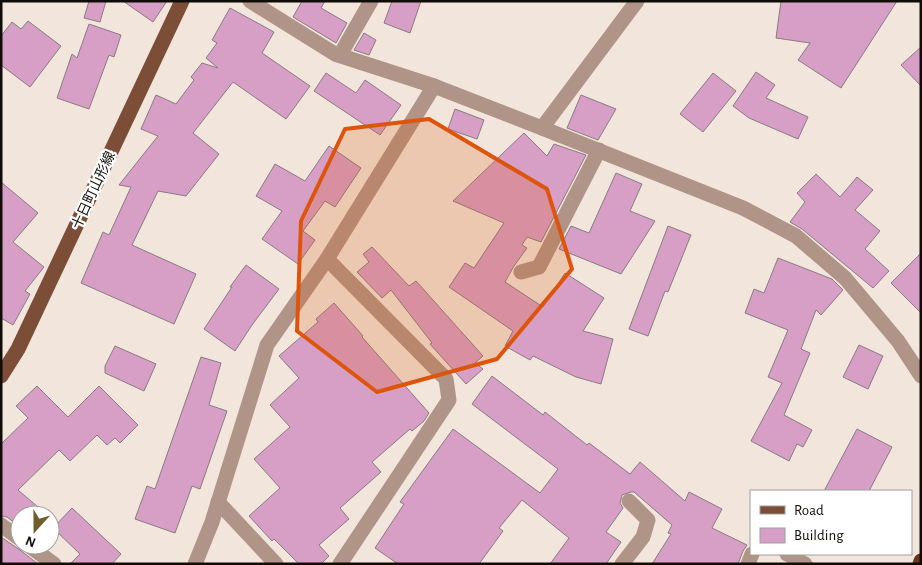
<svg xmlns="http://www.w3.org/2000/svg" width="922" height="565" viewBox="0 0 922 565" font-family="'Alegreya Sans','Noto Sans JP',sans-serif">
	<rect width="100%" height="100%" fill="#f2e5db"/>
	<!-- building -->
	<g fill="#d79fc6" stroke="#887b84">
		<path d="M89,1H106L100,22L84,18Z"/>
		<path d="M123,1H167L153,22Z"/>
		<path d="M302,1H325L321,8L347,23L336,43L293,17Z"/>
		<path d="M392,1H421L410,33L384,23Z"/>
		<path d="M781,1H897L841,88L798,60L810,43L776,38Z"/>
		<path d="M230,8L274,32L262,53L310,86L286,119L233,82L193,133L219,154L186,196L158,191L132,245L196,274L174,324L81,283L103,232L109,235L131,187L119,185L158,136L141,129L156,95L176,104L194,80L191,77L202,63L218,68L206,58L217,43L212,40Z"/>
		<path d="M28,21L61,46L30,87L1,65V36L12,22L21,29Z"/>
		<path d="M89,24L121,35L114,57L109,55L89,109L57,98L72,54L77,58Z"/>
		<path d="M364,33L376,40L369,55L354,50Z"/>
		<path d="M921,47V86L901,65Z"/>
		<path d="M756,72L775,85L766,98L808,117L798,139L749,118L733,106Z"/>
		<path d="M326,73L356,93L365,80L401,105L380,135L314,91Z"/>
		<path d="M713,73L736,91L703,132L680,114Z"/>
		<path d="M581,95L616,109L598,140L567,128Z"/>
		<path d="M455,109L484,120L477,139L448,129Z"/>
		<path d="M524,133L547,156L554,144L586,155L541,242L527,237L522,245L527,248L514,266L505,282L543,307L565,273L604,298L583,331L613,339L601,384L576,377L533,356L530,360L505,346L513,331L449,287L465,263L474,268L504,223L453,201Z"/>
		<path d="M329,146L361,168L335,207L325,201L303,231L315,240L298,264L262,239L282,211L256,196L275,164L305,181Z"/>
		<path d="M616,173L642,184L630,211L655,221L621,274L559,249L571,226L589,233Z"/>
		<path d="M816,174L840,197L857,177L873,190L855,210L880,231L865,249L889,271L873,288L802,229L790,222L805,202L797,193Z"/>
		<path d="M1,182L38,213L13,242L44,267L25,291L30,294L13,325L1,318Z"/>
		<path d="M668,226L691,235L668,292L665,291L648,336L629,329Z"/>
		<path d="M372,247L409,286L416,281L483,356L475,363L483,369L466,384L430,344L432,343L391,290L382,298L357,272L369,262L363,254Z"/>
		<path d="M921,253V313L891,283Z"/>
		<path d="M778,258L832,279L843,290L821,315L816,310L801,349L810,353L784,415L812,430L803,447L797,444L789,461L751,441L782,383L768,377L788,330L745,313L754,289L764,293Z"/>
		<path d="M246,265L279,289L252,325L235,351L204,329L232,287H230Z"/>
		<path d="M334,303L363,336L362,337L429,413L424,421L412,431L410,429L372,462L381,472L340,508L349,519L319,545L329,556L321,564H299L274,539L272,541L249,516L280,488L254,459L290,427L270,405L299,378L279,356L318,322L316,319Z"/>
		<path d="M859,345L883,356L868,389L843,377Z"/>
		<path d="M115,346L156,364L144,391L105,373V366Z"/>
		<path d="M201,357L221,363L209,405L227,411L200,489L192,486L175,533L135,519L147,486L155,489Z"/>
		<path d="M492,376L543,415L545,412L587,445L589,443L630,474L640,462L685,501L689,492L722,509L712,528L747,545L743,551L738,564H652L671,534L668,533L672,525L634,492H631L622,495L620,503L623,508L606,532L621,542L606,564H550L569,538L522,500L499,528L503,531L479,564H398L375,548L404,504L400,502L453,429L540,493L558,469L472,404Z"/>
		<path d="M37,386L68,417L99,386L138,425L120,443L115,438L107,445L97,435L70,461L59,450L18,490L38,507L30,515H20V527L7,517L1,516V444L28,418L16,406Z"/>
		<path d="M857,429L892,447L869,491H824Z"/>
		<path d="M72,508L121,554L112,564H70L80,554L53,528Z"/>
		<path d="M1,537L20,550L38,564H1Z"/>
	</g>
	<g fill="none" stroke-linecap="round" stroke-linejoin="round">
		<!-- minor -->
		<g stroke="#af9487" stroke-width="15">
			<path d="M250,1L335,54L434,86L542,128L743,208L796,236L845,278L898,341L921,376"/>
			<path d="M340,55L371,1"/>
			<path d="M542,128L637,1"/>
			<path d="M327,259L446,379L449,400L340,564"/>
			<path d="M521,272L539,267L599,150"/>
			<path d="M218,502L276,564"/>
			<path d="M1,525L20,539"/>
			<path d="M28,545L54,564"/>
			<path d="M787,554L805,564"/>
			<path d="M195,564L212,522L267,345L327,259L434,86"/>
			<path d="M622,564L643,537L648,520L629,501"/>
			<path d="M748,564L752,554"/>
		</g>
		<!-- major -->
		<path stroke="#7c4e37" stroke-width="15" d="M1,376L18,349L182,1"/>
		<!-- highway -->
		<path stroke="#683519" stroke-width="15" d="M920,564L921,561"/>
	</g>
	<!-- marked area -->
	<path fill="#dd550c" fill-opacity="0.2" stroke="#dd550c" stroke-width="4" stroke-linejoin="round" d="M429,119L547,189L572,269L497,359L377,392L297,331L301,221L345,129Z"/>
	<g text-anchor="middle" stroke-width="4.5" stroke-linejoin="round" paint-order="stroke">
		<!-- street labels -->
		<g font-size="14" fill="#100d09" stroke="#fff">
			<text transform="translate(93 190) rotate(-65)" y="5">十日町山形線</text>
		</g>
	</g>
	<!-- border -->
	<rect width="922" height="565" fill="none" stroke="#100d09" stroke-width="5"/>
	<!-- legend -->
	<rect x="750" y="490" width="162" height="65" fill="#ffffff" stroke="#9f9e9d"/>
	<rect x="760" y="506" width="25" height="8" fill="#7c4e37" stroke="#9f9e9d"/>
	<text x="794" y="515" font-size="15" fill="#100d09">Road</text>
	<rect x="760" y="528" width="25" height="15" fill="#d79fc6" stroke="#9f9e9d"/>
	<text x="794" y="540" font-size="15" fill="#100d09">Building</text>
	<!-- north arrow -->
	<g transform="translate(35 530) rotate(201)"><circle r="24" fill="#ffffff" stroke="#9f9e9d"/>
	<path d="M0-4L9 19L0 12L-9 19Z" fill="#715d2c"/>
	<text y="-8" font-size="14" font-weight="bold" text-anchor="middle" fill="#100d09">N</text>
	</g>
</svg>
